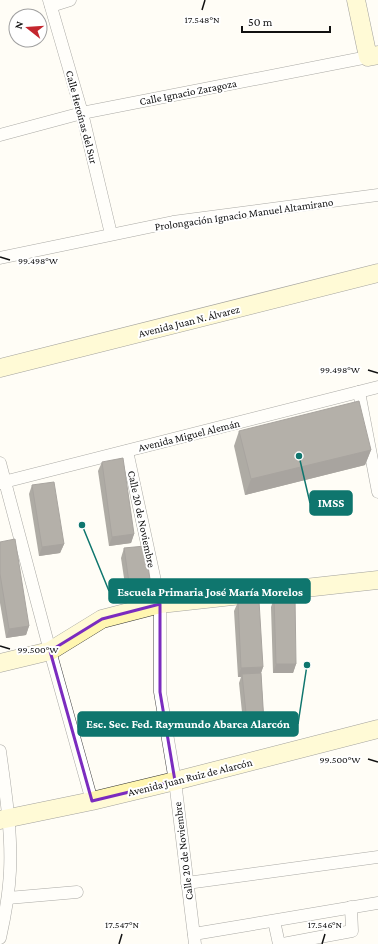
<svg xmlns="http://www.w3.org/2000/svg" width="378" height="944" viewBox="0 0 378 944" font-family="'Crimson Pro',serif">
	<rect width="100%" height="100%" fill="#fffdf5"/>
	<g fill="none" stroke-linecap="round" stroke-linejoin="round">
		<!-- street casing -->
		<g stroke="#444" stroke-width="13">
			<g id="street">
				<path d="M49,0L82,113L111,234"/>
				<path d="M51,6L70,0"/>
				<path d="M0,135L82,113L368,57"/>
				<path d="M0,258L173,222L378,195"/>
				<path d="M359,392L378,492"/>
				<path d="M127,451L160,604V692L175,781L195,944"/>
				<path d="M0,463L50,651L92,801"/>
				<path d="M0,483L378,387"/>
				<path d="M0,751C5,789 12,832 10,871C9,893 5,916 0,938"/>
				<path d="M187,883L378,857"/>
				<path d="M8,898L77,892"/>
				<path d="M274,921L279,944"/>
				<path d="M194,934L378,903"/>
				<path d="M283,944L352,931L351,907"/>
			</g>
		</g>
		<!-- secondary casing -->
		<g stroke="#333" stroke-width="19">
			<g id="secondary">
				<path d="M356,0L368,57L378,55"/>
				<path d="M0,368L378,273"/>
				<path d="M0,663L50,651L102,619L160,604L378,580"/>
				<path d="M0,820L92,801L175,781L378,729"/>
			</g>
		</g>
		<!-- street -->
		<use href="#street" stroke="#fff" stroke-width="12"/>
		<!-- secondary -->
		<use href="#secondary" stroke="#fff6b0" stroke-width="18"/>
	</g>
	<!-- wall -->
	<g fill="#4d4742">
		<path d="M239,431L371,450L365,465L245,495L234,446Z"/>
		<path d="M102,462L134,534L131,543L109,546L98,471Z"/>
		<path d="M32,485L64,544L60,553L39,556L29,494Z"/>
		<path d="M0,542L29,626L26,635L6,638L0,603Z"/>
		<path d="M124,548L151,586L147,595L127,598L121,558Z"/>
		<path d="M274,598L296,664L293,673H273L271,607Z"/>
		<path d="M238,602L263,667L261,673L264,723L261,732L247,733L243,722L239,683L241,677H238L234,611Z"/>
	</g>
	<!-- shaded-wall -->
	<g fill="#3f3936">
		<path d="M371,450L365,465L245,495L251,479Z"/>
		<path d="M134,534L131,543L109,546L112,537Z"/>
		<path d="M64,544L60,553L39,556L42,547Z"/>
		<path d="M151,586L147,595L127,598L130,589Z"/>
		<path d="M29,626L26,635L6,638L9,629Z"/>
		<path d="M276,664H296L293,673H273Z"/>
		<path d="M263,667L260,676L242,674L241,677H238L241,668Z"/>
		<path d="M264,723L261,732L247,733L250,724Z"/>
	</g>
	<!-- building -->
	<g fill="#5a524d" stroke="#3f3936">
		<path d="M359,401L371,450L251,479L239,431Z"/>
		<path d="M123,458L134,534L112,537L102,462Z"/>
		<path d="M54,482L64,544L42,547L32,485Z"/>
		<path d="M15,539L29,626L9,629L0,574V542Z"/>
		<path d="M145,546L151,586L130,589L124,548Z"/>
		<path d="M295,597L296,664H276L274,598Z"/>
		<path d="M259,601L263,667L241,668L238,602Z"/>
		<path d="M261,673L264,723L250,724L246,713L242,674Z"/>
	</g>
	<!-- marked area -->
	<path d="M0 0H378V944H0ZM160,604V692L175,781L92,801L50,651L102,619Z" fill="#fffdf5" fill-opacity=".55" fill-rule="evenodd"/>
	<path fill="none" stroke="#7b2cbf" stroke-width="3" stroke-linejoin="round" d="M160,604V692L175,781L92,801L50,651L102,619Z"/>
	<!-- ticks -->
	<path fill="none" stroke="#111" stroke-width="1.5" d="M202,10L205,0M0,257L10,260M368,370L378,373M0,646L10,649M368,759L378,762M119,944L122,934M322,944L325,934"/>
	<g text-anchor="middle" stroke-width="4" stroke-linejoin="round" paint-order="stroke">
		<!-- street labels -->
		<g font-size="11" fill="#111" stroke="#fff">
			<text transform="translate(188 92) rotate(-11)" y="4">Calle Ignacio Zaragoza</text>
			<text transform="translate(82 117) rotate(75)" y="4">Calle Heroínas del Sur</text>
			<text transform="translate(244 214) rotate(-8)" y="4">Prolongación Ignacio Manuel Altamirano</text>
			<text transform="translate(189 321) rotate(-14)" y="4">Avenida Juan N. Álvarez</text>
			<text transform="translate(189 435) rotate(-14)" y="4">Avenida Miguel Alemán</text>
			<text transform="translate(142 519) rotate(78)" y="4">Calle 20 de Noviembre</text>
			<text transform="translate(190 777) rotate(-14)" y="4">Avenida Juan Ruiz de Alarcón</text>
			<text transform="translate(183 851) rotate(-97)" y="4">Calle 20 de Noviembre</text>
		</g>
	</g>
	<g font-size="10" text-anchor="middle" fill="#111" stroke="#fff" stroke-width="4" stroke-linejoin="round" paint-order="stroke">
		<text x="202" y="23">17.548°N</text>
		<text x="38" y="264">99.498°W</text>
		<text x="340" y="373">99.498°W</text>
		<text x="38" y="653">99.500°W</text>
		<text x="340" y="763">99.500°W</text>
		<text x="122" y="928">17.547°N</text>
		<text x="325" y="928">17.546°N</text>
	</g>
	<!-- callouts -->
	<path fill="none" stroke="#0f766e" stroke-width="1.5" d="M299 456L310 503M82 525L109 591M307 665L298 724"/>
	<g fill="#0f766e" stroke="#fff" stroke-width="1.5">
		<circle cx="299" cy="456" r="4"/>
		<circle cx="82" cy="525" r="4"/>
		<circle cx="307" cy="665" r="4"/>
	</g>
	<g fill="#0f766e" stroke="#0f766e" stroke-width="1.5">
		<rect x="310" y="491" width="42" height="24" rx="4"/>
		<rect x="109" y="579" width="201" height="24" rx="4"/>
		<rect x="78" y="712" width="220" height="24" rx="4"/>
	</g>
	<g font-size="12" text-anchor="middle" font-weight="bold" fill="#fff">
		<text x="331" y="507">IMSS</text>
		<text x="210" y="596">Escuela Primaria José María Morelos</text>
		<text x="188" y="728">Esc. Sec. Fed. Raymundo Abarca Alarcón</text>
	</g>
	<!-- north arrow -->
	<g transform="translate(28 28) rotate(287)"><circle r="19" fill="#ffffff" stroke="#a0a0a0"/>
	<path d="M0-3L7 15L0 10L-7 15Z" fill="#c4262e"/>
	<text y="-6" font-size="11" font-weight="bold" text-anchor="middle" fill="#111111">N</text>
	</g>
	<!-- scale -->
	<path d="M242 26v6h88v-6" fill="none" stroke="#111111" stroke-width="2"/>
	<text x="248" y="26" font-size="12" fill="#111111" stroke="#ffffff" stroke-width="3" paint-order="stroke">50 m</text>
</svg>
